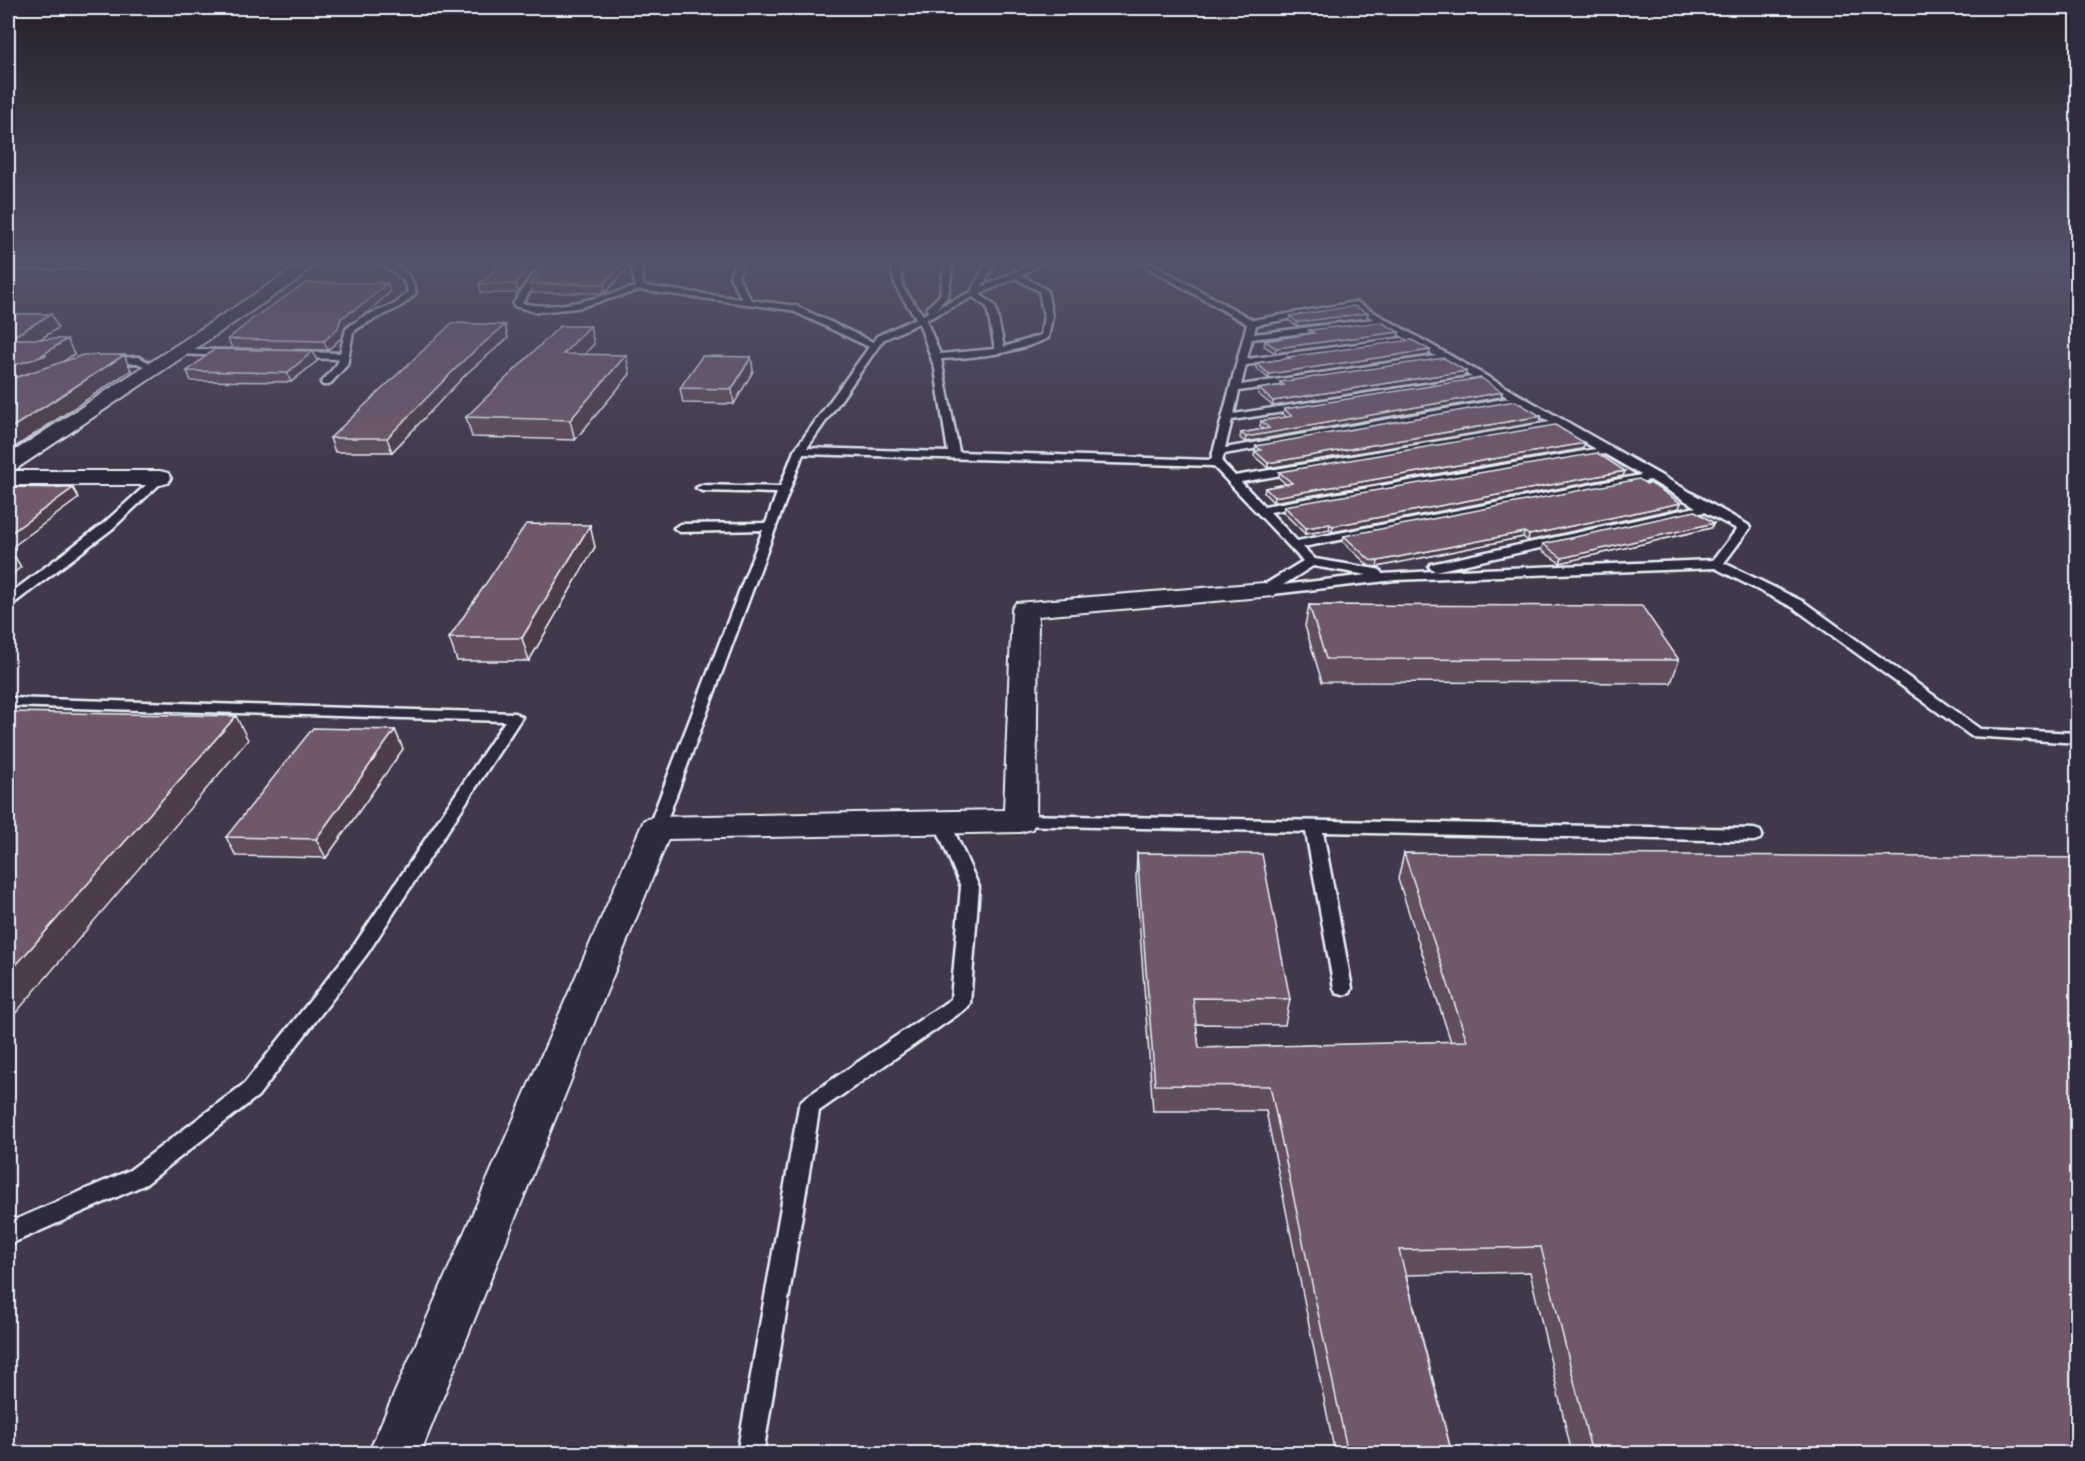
<svg xmlns="http://www.w3.org/2000/svg" width="2085" height="1461" viewBox="0 0 2085 1461" font-family="Caveat,sans-serif">
	<rect width="100%" height="100%" fill="#42384b"/>
	<filter id="ink" filterUnits="userSpaceOnUse"><feTurbulence type="fractalNoise" baseFrequency=".0167" numOctaves="2"/><feDisplacementMap in="SourceGraphic" scale="12" xChannelSelector="R" yChannelSelector="G"/><feConvolveMatrix kernelMatrix="1 2 1 2 8 2 1 2 1" color-interpolation-filters="sRGB"/></filter>
	<g filter="url(#ink)">
		<g fill="none" stroke-linecap="round" stroke-linejoin="round">
			<!-- lane casing -->
			<g stroke="#e8f1f8" stroke-width="5">
				<g id="lane">
					<path d="M309,263H318L299,276H293V272Z"/>
					<path d="M378,263C398,263 412,273 416,293C399,313 373,316 353,332L347,365L329,385H323L321,383L337,364L339,359L296,358L291,355L296,352L340,353L346,329L360,318L395,304L408,292C404,274 392,272 378,263Z"/>
					<path d="M547,263H555L535,284L522,303C559,312 600,296 636,287L632,271L640,263H648L640,271L644,286L742,299L730,277L735,263H743L738,277L751,300L796,306L873,342L877,336L916,318C904,299 891,287 892,263H900L903,288L923,315L928,312L927,308L940,295L945,263H953L948,296L937,308L971,292L986,263H994L982,287L1034,263H1044L1021,275L1047,290L1052,316L1048,338C1014,354 979,357 941,359L959,452L1211,460L1247,324L1140,263H1150L1253,320L1356,302L1748,525L1750,528L1724,563L1804,602L1980,729L2078,733V743L1971,736L1794,608L1715,568L1395,580L1264,595L1258,591L1259,588L1303,561L1213,466L803,454L664,828L662,832H650L648,828L763,530L680,532L674,528L680,524L766,523L777,493L702,491L696,488L702,485L780,487L794,451L869,347L791,310L640,290L577,308L536,312L514,306L513,304L529,280ZM1015,278L1039,291L1044,316L1041,335L1004,347L995,306L980,294ZM973,297L987,307L995,349L940,354L926,320ZM1352,307L1374,319L1254,334L1256,325ZM919,323L935,369L948,452L807,448L883,340ZM1381,324L1436,356L1241,385L1246,365L1402,344L1407,341L1402,338L1247,359L1252,339ZM1443,360L1472,377L1234,414L1239,391ZM1480,381L1509,398L1225,448L1232,420ZM1516,403L1550,422L1235,476L1222,462L1224,454ZM1558,427L1596,449L1264,506L1241,482ZM1605,454L1641,475L1297,541L1270,512ZM1650,480L1696,507L1431,564L1429,567L1435,571L1382,574L1380,570L1376,569L1315,559L1303,547ZM1704,512L1737,529L1713,560L1435,571ZM1313,566L1367,575L1283,585Z"/>
					<path d="M178,349L230,350L235,353L230,356L175,354V350Z"/>
					<path d="M139,357L159,368L154,371L137,363L108,364L103,361L108,358Z"/>
					<path d="M160,475L166,478L164,480L112,529L13,604L8,605V595L104,523L156,476Z"/>
					<path d="M8,698L515,713L522,717L367,954L258,1096L146,1184L8,1245V1223L130,1170L244,1084L355,944L505,721L8,706Z"/>
					<path d="M1020,815L1754,829L1760,831L1762,835L1760,839L1754,841L1323,832L1352,988L1350,993L1343,995L1336,993L1334,988L1306,832L1014,825L1012,821L1014,817Z"/>
					<path d="M943,818L949,820L951,824L979,887L970,1003L967,1008L819,1111L763,1454H737L799,1106L802,1100L951,999L961,887L935,824L937,820Z"/>
				</g>
			</g>
			<!-- street casing -->
			<g stroke="#e8f1f8" stroke-width="4">
				<g id="street">
					<path d="M8,263H94L86,268L8,269Z"/>
					<path d="M296,269L304,274L302,277L16,469L8,470V455L290,271Z"/>
					<path d="M8,471H160L168,473L171,478L168,483L160,485H8Z"/>
					<path d="M1264,583L1273,586L1277,591L1273,596L1038,616L1036,821L1032,829L1020,832L668,839L420,1454H368L644,820L656,817L1004,810L1012,609L1016,603Z"/>
				</g>
			</g>
			<!-- lane -->
			<use href="#lane" fill="#2f2a3d" fill-rule="evenodd"/>
			<!-- street -->
			<use href="#street" fill="#2f2a3d" fill-rule="evenodd"/>
		</g>
		<!-- wall -->
		<g fill="#604d5d" stroke="#e8f1f8" stroke-width="1.5">
			<path d="M503,263H544L527,278L518,293H481L479,284Z"/>
			<path d="M632,263L605,293H532L530,284Z"/>
			<path d="M387,283L390,292L368,312L345,327L342,337L328,350L232,348L228,339Z"/>
			<path d="M1368,313L1367,318L1297,326L1289,321L1290,316Z"/>
			<path d="M8,314H51L58,328L41,339L74,354L62,362L131,370L9,451H8Z"/>
			<path d="M505,325L508,338L467,373L392,452H335L330,438Z"/>
			<path d="M590,326L594,344L585,354L630,374L575,440L472,437L466,417Z"/>
			<path d="M1309,330L1399,332L1398,337L1275,353L1264,346L1265,341L1309,334Z"/>
			<path d="M313,351L317,361L291,382L191,381L187,371Z"/>
			<path d="M1429,355L1269,379L1256,368V363L1288,359V357Z"/>
			<path d="M751,357L753,371L734,404L683,403L680,388Z"/>
			<path d="M1465,376L1273,406L1258,394L1259,389L1280,386V382Z"/>
			<path d="M1501,397L1245,442L1240,438L1241,433L1263,429L1260,426L1261,421L1286,417L1283,414L1284,409Z"/>
			<path d="M1541,416L1540,422L1268,468L1254,456L1256,446Z"/>
			<path d="M1585,443L1583,448L1581,449L1273,502L1264,493L1265,488L1286,484L1279,478V472Z"/>
			<path d="M1625,471L1623,476L1332,532L1329,530L1305,534L1283,512L1284,506Z"/>
			<path d="M1679,508L1528,541L1523,537L1377,567L1369,566L1343,542L1344,536Z"/>
			<path d="M1711,528L1560,563L1541,550L1543,544Z"/>
			<path d="M595,547L529,661H457L449,638Z"/>
			<path d="M1309,605L1679,660L1671,683L1322,682L1305,626Z"/>
			<path d="M395,730L403,749L326,858L236,856L226,837Z"/>
			<path d="M1137,853L1290,999L1285,1025L1196,1024L1199,1048L1451,1042L1398,879L1404,853L2078,1454H1572L1530,1272L1406,1275L1452,1454H1335L1266,1111H1153L1136,878Z"/>
		</g>
		<!-- shaded-wall -->
		<g fill="#4e3e4c" stroke="#e8f1f8" stroke-width="1.5">
			<path d="M533,263H544L527,278L518,293L516,284L525,270Z"/>
			<path d="M623,263H632L605,293L604,284Z"/>
			<path d="M387,283L390,292L368,312L345,327L342,337L328,350L324,341L341,318Z"/>
			<path d="M1368,313L1367,318L1297,326V322Z"/>
			<path d="M51,314L58,328L16,354L9,339Z"/>
			<path d="M505,325L508,338L467,373L392,452L387,438L464,360Z"/>
			<path d="M590,326L594,344L568,372L563,354Z"/>
			<path d="M1399,332L1398,337L1275,353L1276,348Z"/>
			<path d="M67,339L74,354L53,368L19,382L11,366L42,355Z"/>
			<path d="M1430,350L1429,355L1269,379V374Z"/>
			<path d="M313,351L317,361L291,382L287,373Z"/>
			<path d="M124,355L131,370L9,451L8,448V430Z"/>
			<path d="M626,355L630,374L575,440L570,420Z"/>
			<path d="M751,357L753,371L734,404L732,389Z"/>
			<path d="M1466,371L1465,376L1273,406V401Z"/>
			<path d="M1502,392L1501,397L1245,442L1246,437Z"/>
			<path d="M1541,416L1540,422L1268,468V463Z"/>
			<path d="M1585,443L1583,448L1581,449L1273,502L1274,497Z"/>
			<path d="M1625,471L1623,476L1332,532L1333,526Z"/>
			<path d="M73,488L79,498L8,550V535Z"/>
			<path d="M1681,503L1679,508L1528,541L1529,535Z"/>
			<path d="M1714,523L1711,528L1560,563L1562,558Z"/>
			<path d="M1330,524L1329,530L1305,534L1306,528Z"/>
			<path d="M590,525L595,547L529,661L522,638Z"/>
			<path d="M1524,532L1523,537L1377,567L1378,561Z"/>
			<path d="M15,557L21,567L8,578V562Z"/>
			<path d="M236,716L248,740L9,1021L8,1019V974Z"/>
			<path d="M395,730L403,749L326,858L316,839Z"/>
		</g>
		<!-- building -->
		<g fill="#70596c" stroke="#e8f1f8" stroke-width="1.5">
			<path d="M503,263H533L525,270L516,284H479Z"/>
			<path d="M549,263H623L604,284H530Z"/>
			<path d="M306,283H387L365,303L341,318L338,328L324,341L228,339L256,316Z"/>
			<path d="M1354,306L1368,313L1297,322L1290,316Z"/>
			<path d="M8,314H51L9,339H67L42,355H47L8,367Z"/>
			<path d="M1381,322L1399,332L1276,348L1265,341L1314,333L1309,330Z"/>
			<path d="M452,323L505,325L464,360L387,438H330Z"/>
			<path d="M560,326H590L563,354L626,355L570,420L466,417Z"/>
			<path d="M1412,340L1430,350L1269,374L1256,363L1290,358L1288,357Z"/>
			<path d="M215,349L313,351L287,373L187,371Z"/>
			<path d="M83,355H124L8,430V380Z"/>
			<path d="M702,356L751,357L732,389L680,388Z"/>
			<path d="M1444,358L1466,371L1273,401L1259,389L1284,385L1280,382Z"/>
			<path d="M1481,378L1502,392L1246,437L1241,433L1269,428L1261,421L1292,416L1284,409Z"/>
			<path d="M1515,401L1541,416L1268,463L1255,451L1261,450L1256,446Z"/>
			<path d="M1555,425L1585,443L1274,497L1265,488L1292,483L1279,472Z"/>
			<path d="M1597,453L1625,471L1333,526L1330,524L1306,528L1284,506Z"/>
			<path d="M1639,479L1646,484L1650,483L1681,503L1529,535L1524,532L1378,561L1370,560L1344,536Z"/>
			<path d="M8,487L73,488L8,535Z"/>
			<path d="M1695,511L1714,523L1562,558L1543,544Z"/>
			<path d="M526,524L590,525L522,638H449Z"/>
			<path d="M8,556L15,557L8,562Z"/>
			<path d="M1309,605L1642,606L1679,660L1326,659Z"/>
			<path d="M8,712L236,716L8,974Z"/>
			<path d="M313,728L395,730L316,839L226,837Z"/>
			<path d="M1137,853L1262,854L1290,999L1193,998L1199,1048L1467,1041L1404,853L2078,858V1454H1592L1541,1247L1399,1250L1452,1454H1348L1270,1086L1155,1085Z"/>
		</g>
	</g>
	<!-- sky -->
	<linearGradient id="sky" x2="0" y2="1"><stop stop-color="#241f29"/><stop offset="0.56" stop-color="#54536c"/><stop offset="1" stop-color="#54536c" stop-opacity="0"/></linearGradient>
	<rect width="2085" height="468" fill="url(#sky)"/>
	<!-- margin -->
	<rect width="2085" height="1461" fill="none" stroke="#2f2a3d" stroke-width="30"/>
	<rect x="15" y="15" width="2055" height="1431" fill="none" stroke="#e8f1f8" stroke-width="2" filter="url(#ink)"/>
</svg>
